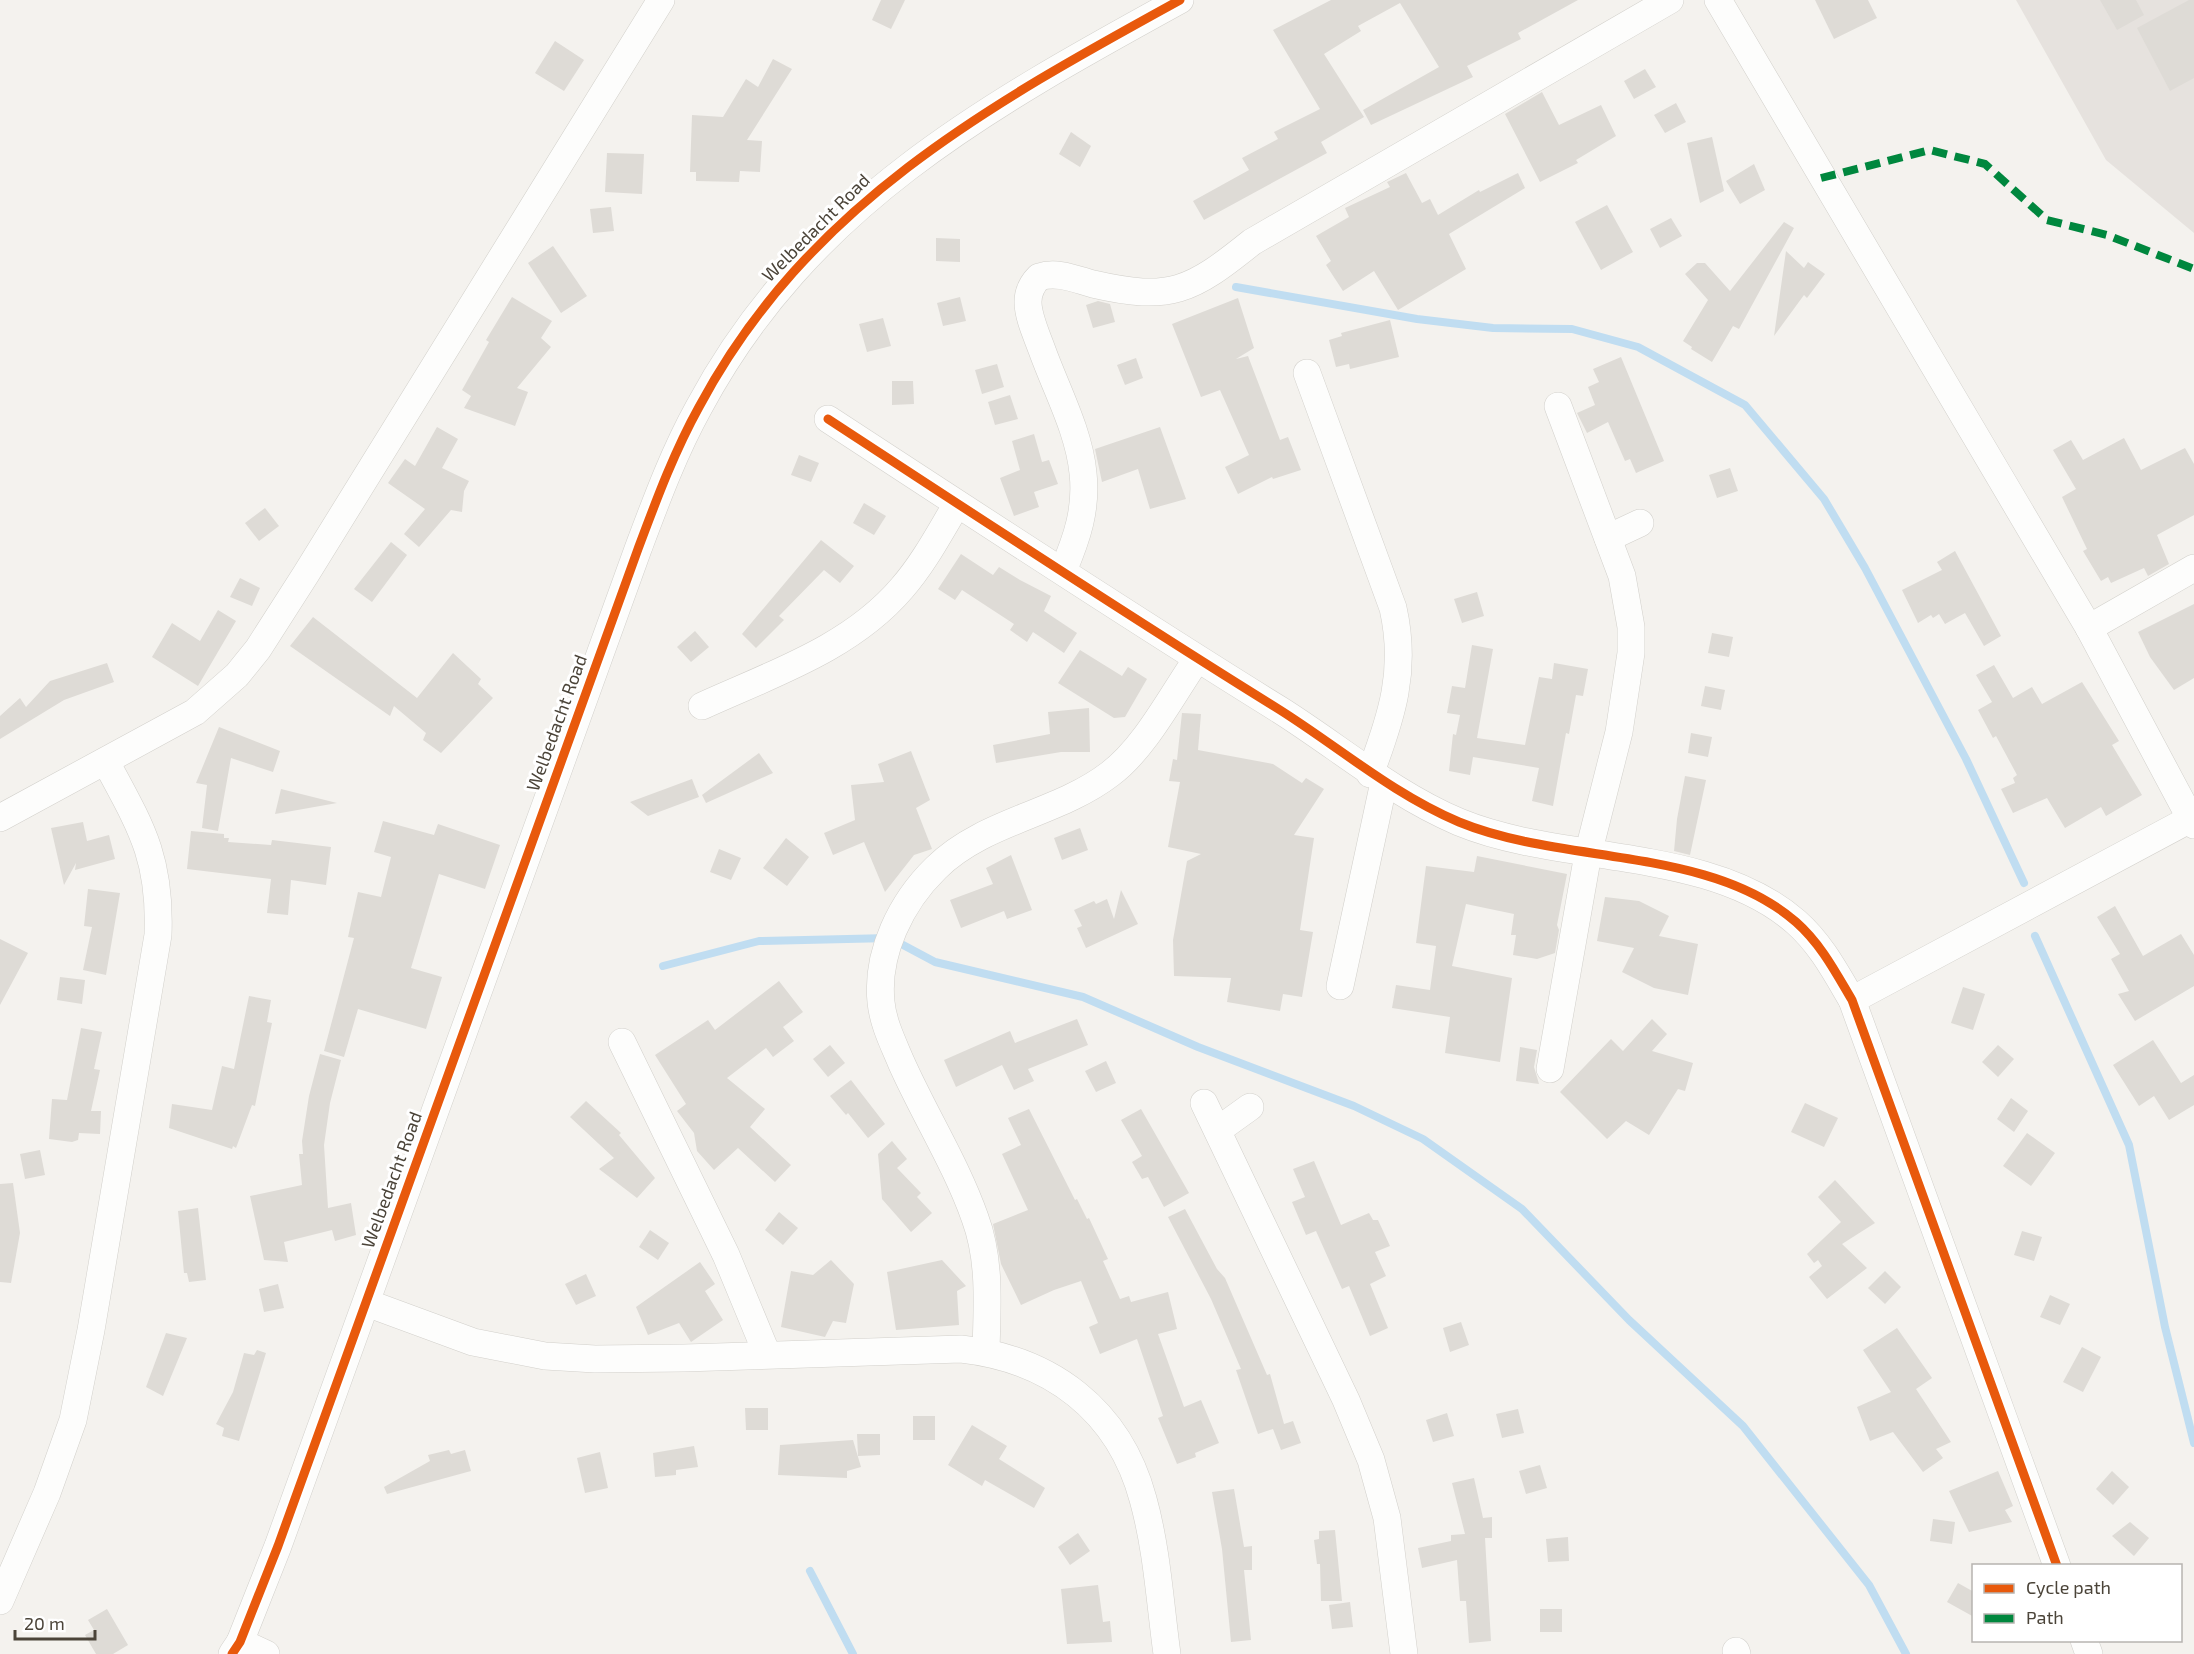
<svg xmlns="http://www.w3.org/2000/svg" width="2194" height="1654" viewBox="0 0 2194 1654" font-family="'Exo 2',sans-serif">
	<rect width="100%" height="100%" fill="#f4f2ee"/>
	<!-- industrial -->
	<path fill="#e6e2de" d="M2016,0H2194V233L2106,160Z"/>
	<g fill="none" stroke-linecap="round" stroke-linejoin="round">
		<!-- stream -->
		<g stroke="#c0ddf1" stroke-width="8">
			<path d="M1236,287L1417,319L1493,328L1572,329L1638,347L1745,405L1824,499L1865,568L1966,759L2024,883"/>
			<path d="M2035,936L2129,1145L2165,1327L2194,1443"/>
			<path d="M663,966L759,941L890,938L935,962L1083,997L1198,1047L1354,1106L1423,1139L1522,1209L1629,1320L1743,1426L1869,1585L1906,1654"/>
			<path d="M810,1571L853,1654"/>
		</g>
	</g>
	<!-- building -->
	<g fill="#dedbd6">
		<path d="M881,0H905L891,29L872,20Z"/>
		<path d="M1331,0H1578L1518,33L1521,39L1467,66L1473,77L1371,125L1363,110L1439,67L1400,3L1358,26L1361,31L1324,54L1364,117L1321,142L1327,153L1204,220L1193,201L1249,170L1242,158L1278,139L1274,132L1320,109L1273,30Z"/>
		<path d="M1815,0H1868L1877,18L1834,39Z"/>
		<path d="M2100,0H2136L2144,15L2117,30Z"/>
		<path d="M2189,0H2194V78L2170,91L2137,28Z"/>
		<path d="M555,41L584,60L564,91L535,73Z"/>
		<path d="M773,59L792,69L747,140L762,141L760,172L740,171L739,182L696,181V172H690L692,115L723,117L746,79L758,87Z"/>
		<path d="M1645,69L1656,87L1634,99L1624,81Z"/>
		<path d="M1542,92L1559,125L1601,105L1616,136L1576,160L1578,163L1540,182L1505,114Z"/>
		<path d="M1676,103L1686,122L1665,133L1654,115Z"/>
		<path d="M1071,132L1091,146L1080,167L1059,154Z"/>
		<path d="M1712,137L1724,191L1700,203L1687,143Z"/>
		<path d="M607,153L644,154L642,194L605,192Z"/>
		<path d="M1754,164L1765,190L1740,204L1726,181Z"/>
		<path d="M1406,173L1422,203L1430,199L1438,215L1479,190L1480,192L1518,173L1525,188L1449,234L1466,269L1398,310L1374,271L1343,291L1326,265L1331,261L1316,236L1349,217L1345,208L1390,187L1387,182Z"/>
		<path d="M1607,205L1633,252L1601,270L1575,222Z"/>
		<path d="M611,207L614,231L593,233L590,209Z"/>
		<path d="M1671,218L1682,236L1660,248L1650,229Z"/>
		<path d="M1784,222L1794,228L1739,329L1733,326L1712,362L1691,349L1692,347L1683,341L1708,300L1685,274L1697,263H1705L1730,291Z"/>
		<path d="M936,238L960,239V262L936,261Z"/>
		<path d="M553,246L587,296L561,313L528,263Z"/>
		<path d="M1786,251L1804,268L1808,262L1825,274L1807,298L1804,295L1774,336Z"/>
		<path d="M512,297L552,321L541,338L551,347L517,388L528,392L515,426L464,408L471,396L462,390L489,342L486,340Z"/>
		<path d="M960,297L966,321L943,326L937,303Z"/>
		<path d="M1238,298L1254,348L1236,359L1248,356L1280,440L1288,437L1301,470L1273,479L1272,477L1238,494L1225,467L1249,455L1220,390L1201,397L1172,324Z"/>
		<path d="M1098,301L1110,304L1115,322L1093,328L1086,305Z"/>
		<path d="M883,318L891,346L867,352L859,324Z"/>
		<path d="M1390,320L1399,357L1350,369L1349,364L1336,367L1329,340L1342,336L1341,333Z"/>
		<path d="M1621,357L1664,461L1636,473L1630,459L1625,461L1608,422L1587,433L1577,413L1595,405L1588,387L1599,382L1593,369Z"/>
		<path d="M1136,358L1143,378L1125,385L1117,365Z"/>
		<path d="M997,364L1004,387L982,394L975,370Z"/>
		<path d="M892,381H913L914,404L892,405Z"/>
		<path d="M1010,395L1018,419L995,425L988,402Z"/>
		<path d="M437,427L458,439L442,468L469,481L464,491L462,512L451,510L419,547L404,534L425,509L388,483L405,459L415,466Z"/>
		<path d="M1160,427L1186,499L1150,509L1138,469L1102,482L1095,449Z"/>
		<path d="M1034,434L1042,462L1049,460L1058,484L1034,492L1039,507L1014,516L1000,478L1020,470L1012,441Z"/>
		<path d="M2124,438L2141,470L2185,448L2194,464V515L2157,535L2169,564L2148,576L2144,568L2111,583L2108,577L2101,581L2083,551L2087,549L2062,497L2076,489L2053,450L2071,440L2083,460Z"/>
		<path d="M799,455L819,463L811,482L791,475Z"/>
		<path d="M1730,468L1738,491L1717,498L1709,475Z"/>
		<path d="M864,503L886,516L874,535L853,523Z"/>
		<path d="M265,508L279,526L259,541L245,523Z"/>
		<path d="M821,540L854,566L840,583L824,570L779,616L784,620L756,648L742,634Z"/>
		<path d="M391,542L407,555L372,602L354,589Z"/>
		<path d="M1955,551L2001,636L1984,646L1965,613L1945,624L1939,614L1933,618L1931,615L1918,623L1902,590L1942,570L1937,562Z"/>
		<path d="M961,554L993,575L999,567L1020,580L1051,596L1044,611L1077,633L1064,653L1033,632L1027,642L1010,630L1014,624L962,590L955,600L938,589Z"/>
		<path d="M240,578L260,588L252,606L230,597Z"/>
		<path d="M1477,592L1484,616L1462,623L1454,599Z"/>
		<path d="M2194,604V678L2174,690L2150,657L2138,632Z"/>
		<path d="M218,610L236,621L198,686L152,657L172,623L200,641Z"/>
		<path d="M313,617L417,698L453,653L481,679L478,684L493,698L441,753L423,740L426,733L394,706L390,716L290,646Z"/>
		<path d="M695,631L709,647L691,662L677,647Z"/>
		<path d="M1712,633L1733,637L1729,657L1708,653Z"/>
		<path d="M1472,645L1493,649L1477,738L1525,745L1539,677L1552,679L1554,663L1588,669L1583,696L1576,695L1569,734L1566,733L1553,806L1532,801L1539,768L1473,757L1470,775L1449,771L1453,734L1456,735L1460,715L1447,713L1452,686L1465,688Z"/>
		<path d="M1080,650L1122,676L1128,667L1147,679L1125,717L1114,718L1058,683Z"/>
		<path d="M107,663L114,682L64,700L0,739V716L20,698L26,707L50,681Z"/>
		<path d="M1994,665L2013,698L2032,687L2042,704L2082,682L2119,741L2112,745L2142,795L2106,816L2101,807L2065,828L2047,798L2013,813L2001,789L2015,783L2013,778L2017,775L1996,736L1993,738L1978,710L1992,702L1976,675Z"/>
		<path d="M1705,686L1725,690L1721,710L1701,706Z"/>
		<path d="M1089,708L1090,752H1061L996,763L993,745L1050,734L1048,712Z"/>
		<path d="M1182,713L1201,714L1198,750L1273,764L1302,783L1306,778L1324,789L1294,835L1314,838L1300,930L1313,932L1302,997L1283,994L1280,1011L1227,1002L1231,978L1174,976L1173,940L1187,861L1201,854L1168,847L1180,782L1169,781L1173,759L1177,760Z"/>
		<path d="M219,727L280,751L273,772L231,758L218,831L202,828L207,785L196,783Z"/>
		<path d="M1691,733L1712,737L1708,757L1688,753Z"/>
		<path d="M911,751L930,800L916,808L932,849L914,855L885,892L864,842L833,855L824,833L855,820L851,785L884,782L878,764Z"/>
		<path d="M759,753L773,773L706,803L702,795Z"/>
		<path d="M1685,776L1706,780L1690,855L1674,851L1677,819Z"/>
		<path d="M692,779L699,797L648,816L630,802Z"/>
		<path d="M281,789L337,803L275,814Z"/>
		<path d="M383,821L434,835L438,824L500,845L485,889L439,874L411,968L442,977L426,1029L358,1009L344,1057L324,1051L354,938L348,937L358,892L381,897L391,857L374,852Z"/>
		<path d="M83,822L87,841L109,835L115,859L75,870L76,863L64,885L51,828Z"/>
		<path d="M1080,828L1088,850L1062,860L1054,838Z"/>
		<path d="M191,831L224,834V838H229L228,842L271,845L272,840L331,847L326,885L291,880L288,915L267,913L271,879L187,869Z"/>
		<path d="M786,838L809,857L787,886L763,868Z"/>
		<path d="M719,849L741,858L731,880L710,872Z"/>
		<path d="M1011,855L1032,910L1007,919L1004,911L961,928L950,900L993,884L986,868Z"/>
		<path d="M1477,856L1567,874L1557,925L1559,930L1555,953L1537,959L1513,955L1516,935H1511L1514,914L1466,904L1452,966L1512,978L1500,1062L1445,1053L1450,1017L1392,1008L1396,985L1430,990L1436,946L1416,943L1426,866L1474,872Z"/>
		<path d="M88,889L120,893L106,975L83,970L92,927L84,926Z"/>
		<path d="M1121,890L1138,924L1086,948L1077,928L1082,926L1074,910L1094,901L1096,904L1107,899L1114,919Z"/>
		<path d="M1605,897L1639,901L1669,916L1659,936L1698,944L1688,995L1654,988L1622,972L1634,948L1597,941Z"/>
		<path d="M2115,906L2143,956L2181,934L2194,955V986L2135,1021L2118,994L2129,991L2111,959L2120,954L2097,917Z"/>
		<path d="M0,939L28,953L0,1005Z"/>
		<path d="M60,977L85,980L82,1004L57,1000Z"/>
		<path d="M779,981L803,1012L783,1027L794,1041L773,1057L766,1048L727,1078L765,1109L750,1127L791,1165L775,1182L738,1148L714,1170L697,1151L694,1133L677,1111L686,1104L655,1055L708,1020L715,1030Z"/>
		<path d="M1963,987L1985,994L1973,1030L1951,1023Z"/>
		<path d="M249,996L271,1000L267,1022L272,1023L255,1106L252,1105L236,1148L233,1146L232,1149L169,1128L172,1104L212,1110L222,1066L234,1069Z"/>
		<path d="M1077,1019L1088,1045L1028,1069L1034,1081L1014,1090L1002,1065L956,1087L944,1060L1010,1031L1015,1043Z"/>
		<path d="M1652,1019L1667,1034L1652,1051L1693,1063L1685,1091L1678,1089L1649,1135L1626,1121L1607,1139L1560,1092L1611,1039L1623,1051Z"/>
		<path d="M81,1028L102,1032L94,1069L100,1070L91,1111H101L100,1134L79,1133L78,1140L72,1142L49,1139L52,1099L67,1100Z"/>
		<path d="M2153,1040L2181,1083L2194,1075V1105L2169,1120L2154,1096L2139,1106L2113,1065Z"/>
		<path d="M830,1045L845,1063L828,1077L813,1059Z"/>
		<path d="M1998,1045L2014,1059L1998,1077L1982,1062Z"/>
		<path d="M1520,1047L1537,1050L1534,1067L1539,1084L1516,1081Z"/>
		<path d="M320,1054L341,1060L330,1103L324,1145L328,1208L351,1203L356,1235L335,1241L332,1230L284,1242L288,1262L264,1260L250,1196L302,1185L299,1154H303L302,1141L309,1096Z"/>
		<path d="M1106,1061L1116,1083L1096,1092L1085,1071Z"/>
		<path d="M851,1080L885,1124L868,1138L848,1113L846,1115L830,1096Z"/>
		<path d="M2011,1098L2028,1111L2014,1132L1997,1119Z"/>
		<path d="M586,1101L621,1133L619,1135L655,1178L637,1198L599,1169L614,1158L570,1117Z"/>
		<path d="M1805,1103L1838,1118L1824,1147L1791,1132Z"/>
		<path d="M1029,1109L1075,1200L1077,1199L1087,1219L1089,1218L1108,1259L1103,1261L1120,1299L1129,1296L1131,1302L1168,1292L1177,1329L1158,1334L1184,1407L1201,1400L1219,1443L1195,1453L1196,1457L1177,1464L1158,1418L1163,1416L1137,1339L1100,1354L1089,1327L1098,1323L1081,1281L1054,1290L1021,1305L1001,1264L993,1224L1028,1210L1002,1154L1021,1145L1008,1118Z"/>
		<path d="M1141,1109L1189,1193L1164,1207L1148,1177L1142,1179L1132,1162L1142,1156L1121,1120Z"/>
		<path d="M2027,1133L2055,1153L2031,1186L2003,1166Z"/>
		<path d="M892,1141L907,1159L897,1168L921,1193L917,1197L932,1213L911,1232L882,1199L878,1154Z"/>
		<path d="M40,1150L45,1175L25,1179L20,1154Z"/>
		<path d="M1314,1161L1341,1225L1369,1213L1373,1220H1378L1390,1246L1375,1252L1386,1276L1370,1284L1388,1328L1370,1336L1349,1286L1342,1289L1316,1231L1306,1235L1292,1202L1305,1197L1293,1169Z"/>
		<path d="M1835,1180L1875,1223L1842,1244L1867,1268L1827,1299L1809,1277L1822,1266L1818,1260L1814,1263L1807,1254L1841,1222L1818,1197Z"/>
		<path d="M13,1183L20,1233L11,1283L0,1282V1184Z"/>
		<path d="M198,1208L206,1280L189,1282L187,1273H184L178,1211Z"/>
		<path d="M1185,1209L1217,1269L1225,1278L1267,1375L1270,1374L1284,1424L1293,1421L1301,1443L1281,1450L1273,1429L1258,1434L1236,1370L1241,1369L1211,1299L1168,1217Z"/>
		<path d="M779,1212L798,1228L783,1245L765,1230Z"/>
		<path d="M650,1230L669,1243L658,1260L639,1247Z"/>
		<path d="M2022,1231L2042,1237L2034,1261L2014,1255Z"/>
		<path d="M831,1260L854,1284L846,1323L833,1321L825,1337L781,1327L791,1271L813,1275Z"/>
		<path d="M942,1260L966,1286L957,1291L959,1325L896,1330L887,1272Z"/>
		<path d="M700,1262L715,1284L705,1291L723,1320L691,1342L679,1323L648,1335L636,1307Z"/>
		<path d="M1885,1271L1901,1287L1885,1304L1868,1288Z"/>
		<path d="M586,1274L596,1296L576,1305L565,1284Z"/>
		<path d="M278,1284L284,1308L264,1312L259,1289Z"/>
		<path d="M2050,1295L2070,1304L2060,1325L2040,1317Z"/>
		<path d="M1461,1322L1469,1345L1450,1352L1443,1328Z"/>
		<path d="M1897,1328L1932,1378L1916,1389L1951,1442L1936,1449L1943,1458L1923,1472L1893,1432L1870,1441L1857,1407L1891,1392L1863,1350Z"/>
		<path d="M166,1333L187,1338L163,1396L146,1387Z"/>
		<path d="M2082,1347L2101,1357L2083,1392L2063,1382Z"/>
		<path d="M257,1350L266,1353L239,1441L222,1436L224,1428L216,1424L233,1392L244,1353L254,1355Z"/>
		<path d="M745,1408H768V1430H746Z"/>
		<path d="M1518,1409L1524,1433L1502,1438L1496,1414Z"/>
		<path d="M1447,1413L1454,1436L1433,1442L1426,1420Z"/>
		<rect x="913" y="1416" width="22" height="24"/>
		<path d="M972,1425L1007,1446L999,1459L1045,1488L1034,1508L985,1480L982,1486L948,1465Z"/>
		<path d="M857,1434H880V1455L858,1456Z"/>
		<path d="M853,1440L861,1467L847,1471V1478L778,1475L780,1445Z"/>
		<path d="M694,1446L698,1467L676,1470V1475L655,1477L653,1453Z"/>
		<path d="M449,1450L451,1454L465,1450L471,1471L387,1494L384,1487L430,1461L428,1455Z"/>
		<path d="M600,1452L608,1488L585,1493L577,1458Z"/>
		<path d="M1540,1465L1547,1488L1526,1494L1519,1471Z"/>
		<path d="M1998,1471L2013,1506L2005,1510L2012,1522L1969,1532L1949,1491Z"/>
		<path d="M2112,1471L2129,1487L2113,1505L2096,1489Z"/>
		<path d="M1474,1478L1483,1518L1492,1517V1538H1485L1491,1641L1469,1643L1466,1601H1460L1457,1560L1422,1568L1418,1548L1451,1541V1535L1465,1534L1452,1483Z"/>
		<path d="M1234,1489L1244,1547L1252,1546V1570H1244L1251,1640L1231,1642L1222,1549L1212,1492Z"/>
		<path d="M1933,1519L1955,1522L1952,1544L1930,1541Z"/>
		<path d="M2130,1522L2149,1538L2134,1556L2112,1536Z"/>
		<path d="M1335,1530L1342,1601H1321L1320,1564H1317L1314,1540L1319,1539V1531Z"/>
		<path d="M1078,1533L1090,1551L1070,1565L1058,1547Z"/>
		<path d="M1568,1537L1569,1561L1548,1562L1546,1539Z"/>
		<path d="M1958,1583L1974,1592V1617L1947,1602Z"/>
		<path d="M1098,1585L1103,1622L1110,1621L1112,1642L1067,1644L1061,1589Z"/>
		<path d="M1350,1602L1353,1627L1332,1629L1329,1605Z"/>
		<path d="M107,1609L128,1645L113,1654H96L85,1635L94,1630L88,1620Z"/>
		<rect x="1540" y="1609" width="22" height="23"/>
	</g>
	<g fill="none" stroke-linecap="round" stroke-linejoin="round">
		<!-- minor casing -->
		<g stroke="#d2d0cb" stroke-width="28">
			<g id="minor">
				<path d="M1718,0L2089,628L2194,825"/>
				<path d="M1307,373L1393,608C1407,670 1392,716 1370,774"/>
				<path d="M828,419C978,517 1128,616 1280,710C1340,748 1393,794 1459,822C1563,865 1709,846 1796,922C1821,944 1836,973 1852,1000L2057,1566"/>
				<path d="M1608,538L1640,523"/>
				<path d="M1063,571C1077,538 1087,509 1083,473C1079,431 1056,389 1042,350C1037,336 1028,317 1028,302C1028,291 1032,284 1039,277C1057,271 1075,279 1093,284C1171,302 1191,291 1252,242L1670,0"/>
				<path d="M2089,628L2194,568"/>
				<path d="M702,706C772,674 851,648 902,588C924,563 940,532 957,504"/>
				<path d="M0,818L195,712L237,675L258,649L306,574L661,0"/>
				<path d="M1340,986L1384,782"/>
				<path d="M1852,1000L2194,817"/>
				<path d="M622,1042L726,1255L767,1354"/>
				<path d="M1550,1069L1588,854L1619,732L1631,653V627L1622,576L1558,406"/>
				<path d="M1204,1103L1346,1400L1371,1460L1387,1518L1404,1654"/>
				<path d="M1218,1130L1250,1107"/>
				<path d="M367,1303L473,1342L545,1356L595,1359L684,1358L961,1349C1051,1359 1119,1410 1143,1499C1157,1549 1160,1603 1167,1654"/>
				<path d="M986,1352C987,1307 991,1261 975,1218C956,1164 924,1114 901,1062C893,1043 883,1023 881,1002C876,953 901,902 936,868C983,821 1058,814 1110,774C1145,748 1172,695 1197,659"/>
				<path d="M0,1601L47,1493L73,1420L91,1330L158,935C161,858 141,827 106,762"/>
				<path d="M2084,1640L2089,1654"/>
				<path d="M240,1642L266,1654"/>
				<path d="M1736,1651L1737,1654"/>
				<path d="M232,1654L240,1642L278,1546L638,549C656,501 674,452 699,407C807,205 987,106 1180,0"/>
			</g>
		</g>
		<!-- minor -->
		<use href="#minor" stroke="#fdfdfc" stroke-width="27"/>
		<!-- quiet -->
		<path stroke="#00873e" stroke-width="8" stroke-dasharray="15 8" stroke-linecap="butt" d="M1821,178L1930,150L1985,164L2047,220L2107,235L2194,269"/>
		<!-- cycleway casing -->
		<g stroke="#fff" stroke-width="13">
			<g id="cycleway">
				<path d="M828,419C978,517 1128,616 1280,710C1340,748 1393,794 1459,822C1563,865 1709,846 1796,922C1821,944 1836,973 1852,1000L2057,1566"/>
				<path d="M232,1654L240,1642L278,1546L638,549C656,501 674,452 699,407C807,205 987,106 1180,0"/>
			</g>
		</g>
		<!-- cycleway -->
		<use href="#cycleway" stroke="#e8590c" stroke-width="9"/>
	</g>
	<g text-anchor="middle" stroke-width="6" stroke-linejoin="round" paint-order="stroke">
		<!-- street labels -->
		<g font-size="18" fill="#4b4439" stroke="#fff">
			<text transform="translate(816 228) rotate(-45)" y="6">Welbedacht Road</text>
			<text transform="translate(557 723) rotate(-70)" y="6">Welbedacht Road</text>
			<text transform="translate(392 1180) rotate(-70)" y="6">Welbedacht Road</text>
		</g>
	</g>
	<!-- legend -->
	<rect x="1972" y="1564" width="210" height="78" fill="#ffffff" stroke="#b7b4b0" stroke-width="1.5"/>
	<rect x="1984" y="1584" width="30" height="9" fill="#e8590c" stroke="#b7b4b0" stroke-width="1.5"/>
	<text x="2026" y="1594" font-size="18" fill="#4b4439">Cycle path</text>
	<rect x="1984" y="1614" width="30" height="9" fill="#00873e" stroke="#b7b4b0" stroke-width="1.5"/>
	<text x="2026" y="1624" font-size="18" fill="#4b4439">Path</text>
	<!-- scale -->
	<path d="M15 1630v9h80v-9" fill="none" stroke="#4b4439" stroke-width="3"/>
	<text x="24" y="1630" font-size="18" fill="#4b4439" stroke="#ffffff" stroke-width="4.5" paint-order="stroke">20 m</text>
</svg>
